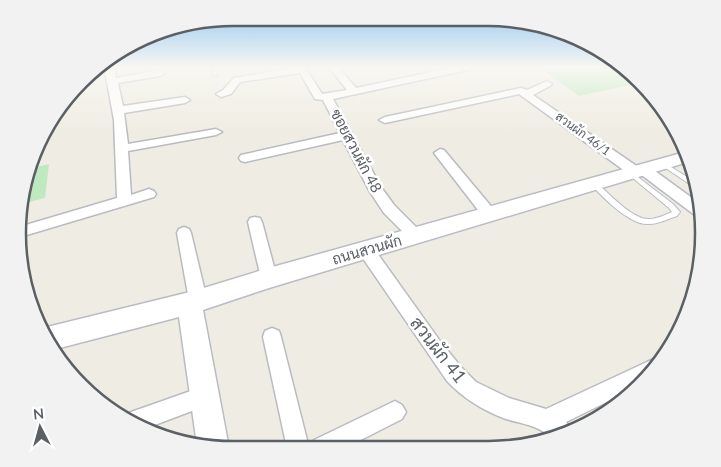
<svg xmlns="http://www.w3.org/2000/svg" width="721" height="467" viewBox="0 0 721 467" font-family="Lato,Sarabun,sans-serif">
	<rect width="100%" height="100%" fill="#efede3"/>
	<!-- green -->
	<g fill="#bfe9be">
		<path d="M545,67H623L630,71L639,83L579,96L543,70L547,69Z"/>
		<path d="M49,164L45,198L21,204L28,169Z"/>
	</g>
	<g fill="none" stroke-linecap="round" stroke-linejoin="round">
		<!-- lane casing -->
		<g stroke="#b8bcc1" stroke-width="2">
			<g id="lane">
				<path d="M212,67H216L217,76L213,75Z"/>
				<path d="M663,162L692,180L694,185H691L661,165V163Z"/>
				<path d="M630,171L673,204L680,212L677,216C667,219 657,225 647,224C629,224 602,197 591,184L592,182H596C608,193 633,220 649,219C657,219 665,215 672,212L669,208L628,174L627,173L628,172Z"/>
			</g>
		</g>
		<!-- street casing -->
		<g stroke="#b8bcc1" stroke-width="3">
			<g id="street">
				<path d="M297,67H305L322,94L347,90L329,67H338L356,88L455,67H471L467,70L333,99L381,187L394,205L421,232L424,236L421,240L416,242L411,240L384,213L370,192L343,140L245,162L241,161L239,158L241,155L340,133L323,100L315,99L300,73L240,82L231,94L221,97L216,94L223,90L234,78Z"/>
				<path d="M110,68L115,71L116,78L160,70L165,73L160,76L118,83L123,106L185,97L190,100L185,103L124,113L128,144L216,129L222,132L216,135L128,151L131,195L149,189L154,191L156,194L154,197L20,237L19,227L117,198L114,120L105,71Z"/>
				<path d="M547,81L552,84L550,86L533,95L638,167L643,165L648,166L699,203L702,217L696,216L639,173L634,175L629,174L519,94L385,123L379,120L385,117L521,88L527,90Z"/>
				<path d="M49,126L54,129L46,141L41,142Z"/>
				<path d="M440,149L444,150L495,211L497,215L495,219H485L434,153Z"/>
				<path d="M255,217L260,218L262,222L277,278L275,283L269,285L263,283L261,278L248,222L250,218Z"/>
				<path d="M184,227L189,229L191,233L207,300L204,305L198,307L192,305L189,300L177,233L179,229Z"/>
				<path d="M366,244L372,246L440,341L461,367L476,382L509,398L546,409L647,362L654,359L658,361L650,376L631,390L566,422L572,430L549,436C537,425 522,424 506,419C484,411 463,398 447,381L360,254L358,250L360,246Z"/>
				<path d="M272,328L279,331L281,337L309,448H287L263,337L265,331Z"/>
				<path d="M205,386L212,389L215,396L212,403L205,406L144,429L125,417L126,414L134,411Z"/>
				<path d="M395,401L402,405L406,412L402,419L345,448H311L314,440Z"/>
			</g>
		</g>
		<!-- secondary casing -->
		<g stroke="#b9bdc3" stroke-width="3">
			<path id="secondary" d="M685,152L688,162L269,288L203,310L229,448H206L197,445L179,317L52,350L43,328L194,291L269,268Z"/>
		</g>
		<!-- lane -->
		<use href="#lane" fill="#fff" fill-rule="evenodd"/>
		<!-- street -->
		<use href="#street" fill="#fff" fill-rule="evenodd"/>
		<!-- secondary -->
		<use href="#secondary" fill="#fff" fill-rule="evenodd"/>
	</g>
	<!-- sky -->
	<linearGradient id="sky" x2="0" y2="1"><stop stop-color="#8dc3f1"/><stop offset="0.51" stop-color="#f8f7f2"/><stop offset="1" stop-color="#f8f7f2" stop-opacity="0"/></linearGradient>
	<rect width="721" height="132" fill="url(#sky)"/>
	<g text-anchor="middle" stroke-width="5" stroke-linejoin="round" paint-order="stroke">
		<!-- far-street labels -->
		<g font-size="12" fill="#5b6065" stroke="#fff">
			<text transform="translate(583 134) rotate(36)" y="4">สวนผัก 46/1</text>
		</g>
		<!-- street labels -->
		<g font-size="15" fill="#5b6065" stroke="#fff">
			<text transform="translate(356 151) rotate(62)" y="5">ซอยสวนผัก 48</text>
			<text transform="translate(367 250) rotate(-16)" y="5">ถนนสวนผัก</text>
		</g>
		<!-- near-street labels -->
		<g font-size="18" fill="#5b6065" stroke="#fff">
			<text transform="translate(438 350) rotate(52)" y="6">สวนผัก 41</text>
		</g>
	</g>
	<!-- crop -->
	<path d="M0 0H721V467H0ZM233 26H488A207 207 0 0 1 695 233V234A207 207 0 0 1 488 441H233A207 207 0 0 1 26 234V233A207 207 0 0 1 233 26Z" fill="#f2f2f3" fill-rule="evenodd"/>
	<path fill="none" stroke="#5b6065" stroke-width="2.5" d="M233 26H488A207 207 0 0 1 695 233V234A207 207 0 0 1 488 441H233A207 207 0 0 1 26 234V233A207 207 0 0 1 233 26Z"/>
	<!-- north arrow -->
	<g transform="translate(40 427) rotate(354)" stroke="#ffffff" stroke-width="4" paint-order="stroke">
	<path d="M0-4L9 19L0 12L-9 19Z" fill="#5b6065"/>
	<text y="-8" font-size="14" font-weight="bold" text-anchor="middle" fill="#5b6065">N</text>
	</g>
</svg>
